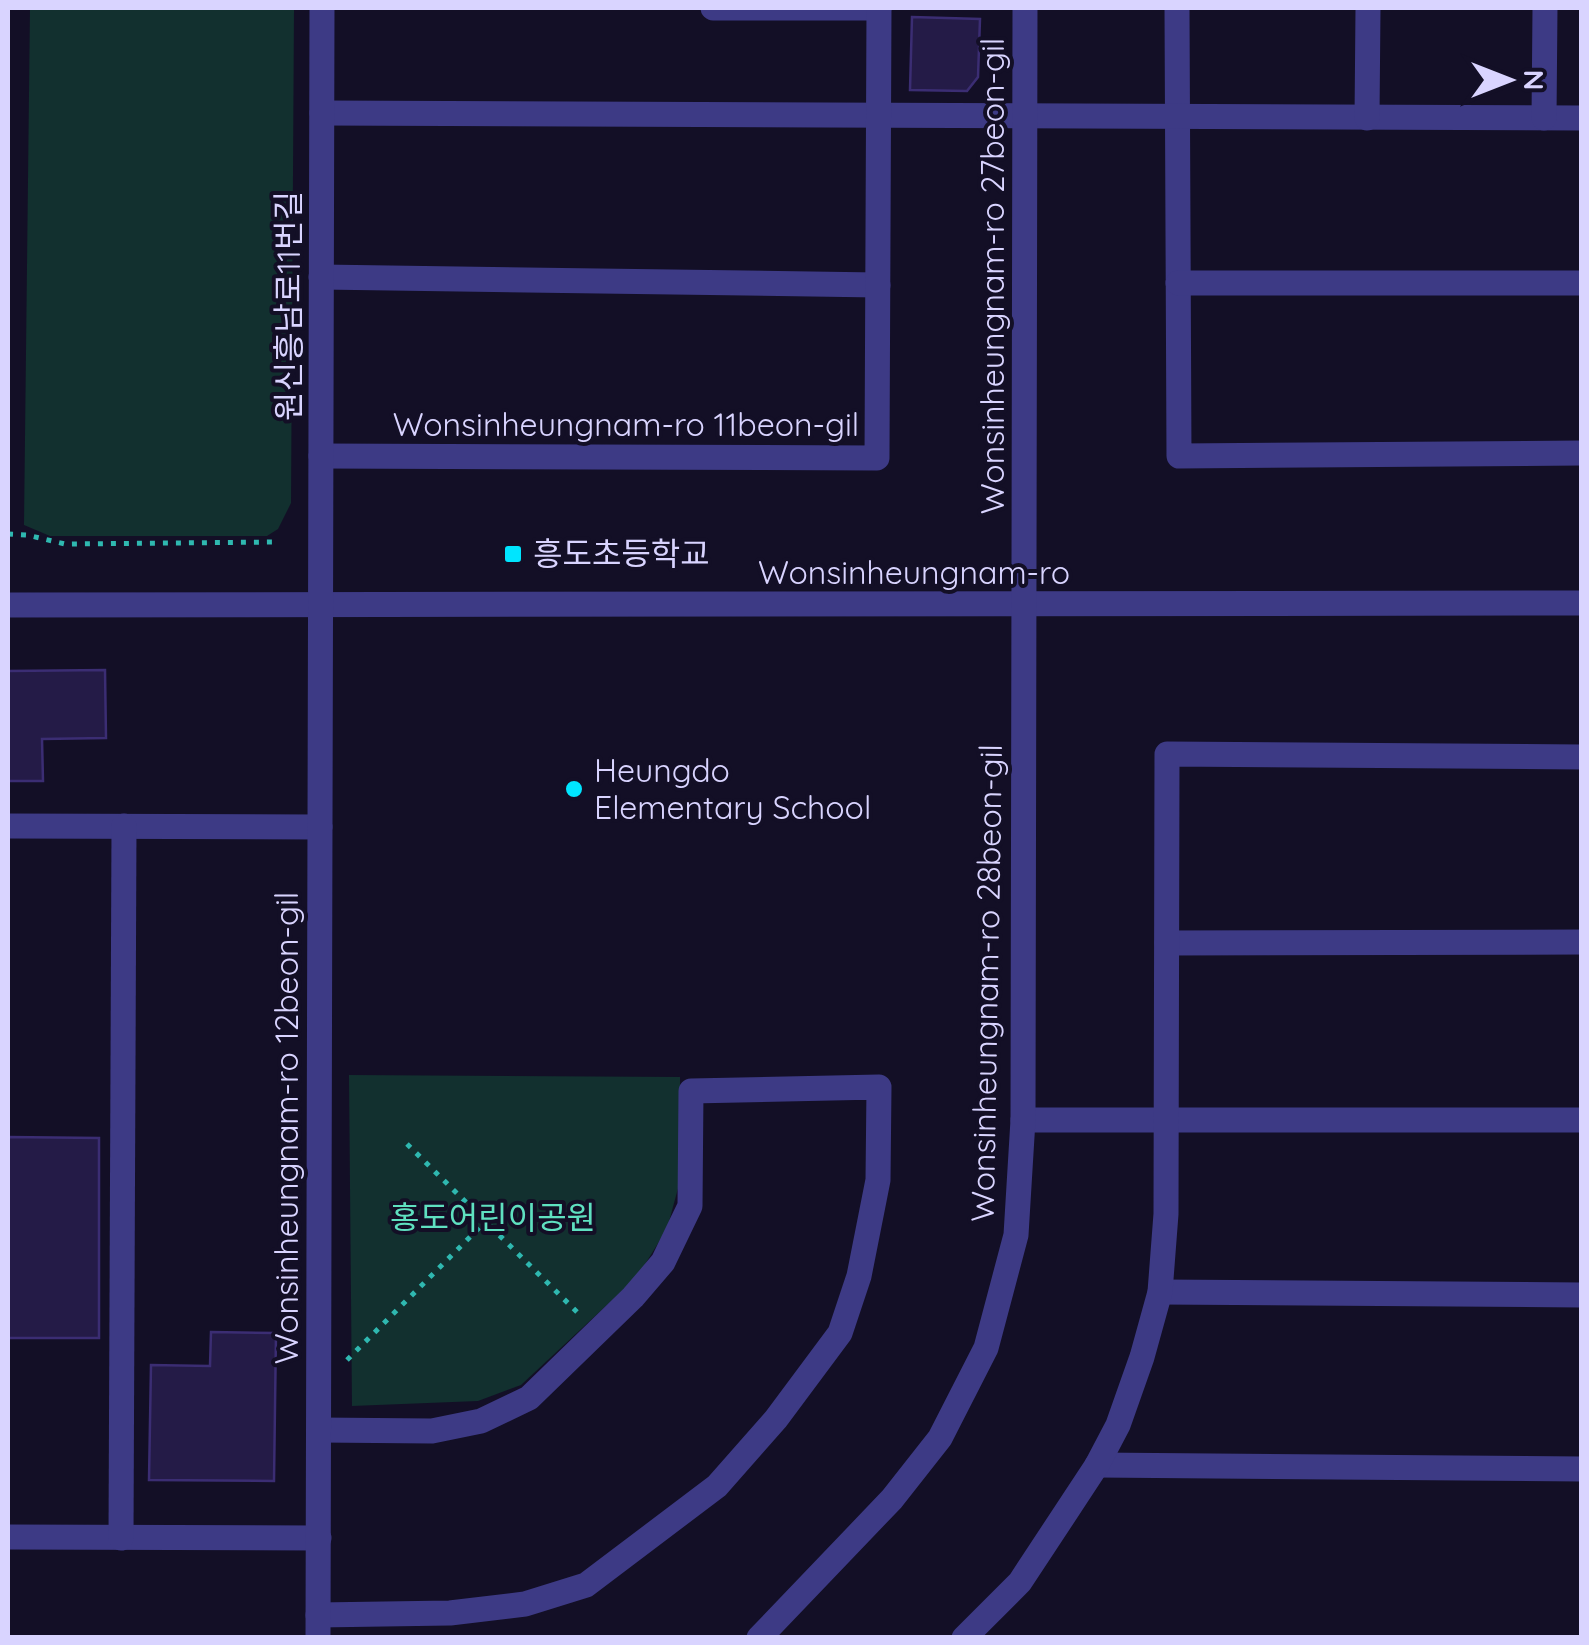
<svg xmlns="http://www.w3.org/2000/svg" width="1589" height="1645" viewBox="0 0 1589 1645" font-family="Quicksand,'Noto Sans KR',sans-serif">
	<rect width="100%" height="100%" fill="#130f26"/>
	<!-- green -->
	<g fill="#12302f">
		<path d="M30,8H294L291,503L278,529L267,536H50L24,525Z"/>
		<path d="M349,1075L680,1077V1181L667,1229L637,1277L521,1385L478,1401L352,1406Z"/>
	</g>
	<!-- building -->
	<g fill="#241b47" stroke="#3b2d73" stroke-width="2.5">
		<path d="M912,17L980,19L978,77L967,91L910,90Z"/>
		<path d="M105,670L106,738L42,739L43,781H8V671Z"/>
		<path d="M8,1137L99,1138V1338H8Z"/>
		<path d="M211,1332L276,1333L274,1481L149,1480L151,1365L210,1366Z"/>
	</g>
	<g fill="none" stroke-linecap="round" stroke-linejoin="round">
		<!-- path -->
		<g stroke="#2fb8b0" stroke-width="5" stroke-dasharray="5 8" stroke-linecap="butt">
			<path d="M8,534L27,535L65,544L274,542"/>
			<path d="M407,1144L578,1313"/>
			<path d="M347,1360L486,1221"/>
		</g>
		<!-- minor -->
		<g stroke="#3d3a85" stroke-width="25">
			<path d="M713,8H879"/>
			<path d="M1177,8L1179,456L1582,453"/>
			<path d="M322,113L1582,118"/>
			<path d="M1367,118L1368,8"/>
			<path d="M1544,118L1545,8"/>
			<path d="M321,277L878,285"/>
			<path d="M1178,283H1582"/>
			<path d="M321,456L877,458L879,8"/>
			<path d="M8,605L1582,603"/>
			<path d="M8,826L320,827"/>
			<path d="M1167,943L1582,942"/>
			<path d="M1023,1120H1582"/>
			<path d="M1160,1292L1582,1295"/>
			<path d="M1097,1465L1582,1469"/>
			<path d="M8,1537L319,1538"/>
			<path d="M121,1538L124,826"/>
			<path d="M318,1615L450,1613L525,1604L586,1585L717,1486L776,1419L840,1333L859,1276L878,1180L879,1087L691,1091L690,1206L663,1262L633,1297L529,1398L481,1421L432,1431L319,1430"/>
			<path d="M318,1638L322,8"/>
			<path d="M759,1638L892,1499L940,1438L986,1348L1016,1235L1023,1120L1025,8"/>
			<path d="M964,1638L1020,1582L1097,1465L1118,1425L1142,1357L1160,1292L1166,1214L1167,754L1582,757"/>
		</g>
	</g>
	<!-- markers -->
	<g fill="#00e5ff" stroke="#130f26" stroke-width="4">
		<rect x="503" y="544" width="20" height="20" rx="5"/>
		<circle cx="574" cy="789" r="10"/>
	</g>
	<g text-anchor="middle" stroke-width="8" stroke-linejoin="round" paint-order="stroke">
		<!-- street labels -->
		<g font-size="32" fill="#d9d4ff" stroke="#130f26">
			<text transform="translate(993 276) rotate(-90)" y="11">Wonsinheungnam-ro 27beon-gil</text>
			<text transform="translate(289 306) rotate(-90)" y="11">원신흥남로11번길</text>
			<text x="626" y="436">Wonsinheungnam-ro 11beon-gil</text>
			<text x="914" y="584">Wonsinheungnam-ro</text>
			<text transform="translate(987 983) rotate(-89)" y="11">Wonsinheungnam-ro 28beon-gil</text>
			<text transform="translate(287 1128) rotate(-90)" y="11">Wonsinheungnam-ro 12beon-gil</text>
		</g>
		<!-- poi labels -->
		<g font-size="32" fill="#d9d4ff" stroke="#130f26" text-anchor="start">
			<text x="533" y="565">흥도초등학교</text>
			<text x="594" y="782">Heungdo<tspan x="594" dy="37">Elementary School</tspan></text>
		</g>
		<!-- park labels -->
		<g font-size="32" fill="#5fe0c0" stroke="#130f26">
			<text x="493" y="1229">홍도어린이공원</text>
		</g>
	</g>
	<!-- border -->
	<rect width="1589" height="1645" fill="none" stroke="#d9d4ff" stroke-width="20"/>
	<!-- north arrow -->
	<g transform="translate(1509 80) rotate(90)" stroke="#130f26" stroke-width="8" paint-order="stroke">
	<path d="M0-8L18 38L0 25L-18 38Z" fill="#d9d4ff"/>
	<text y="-15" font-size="28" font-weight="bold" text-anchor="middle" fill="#d9d4ff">N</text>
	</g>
</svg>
